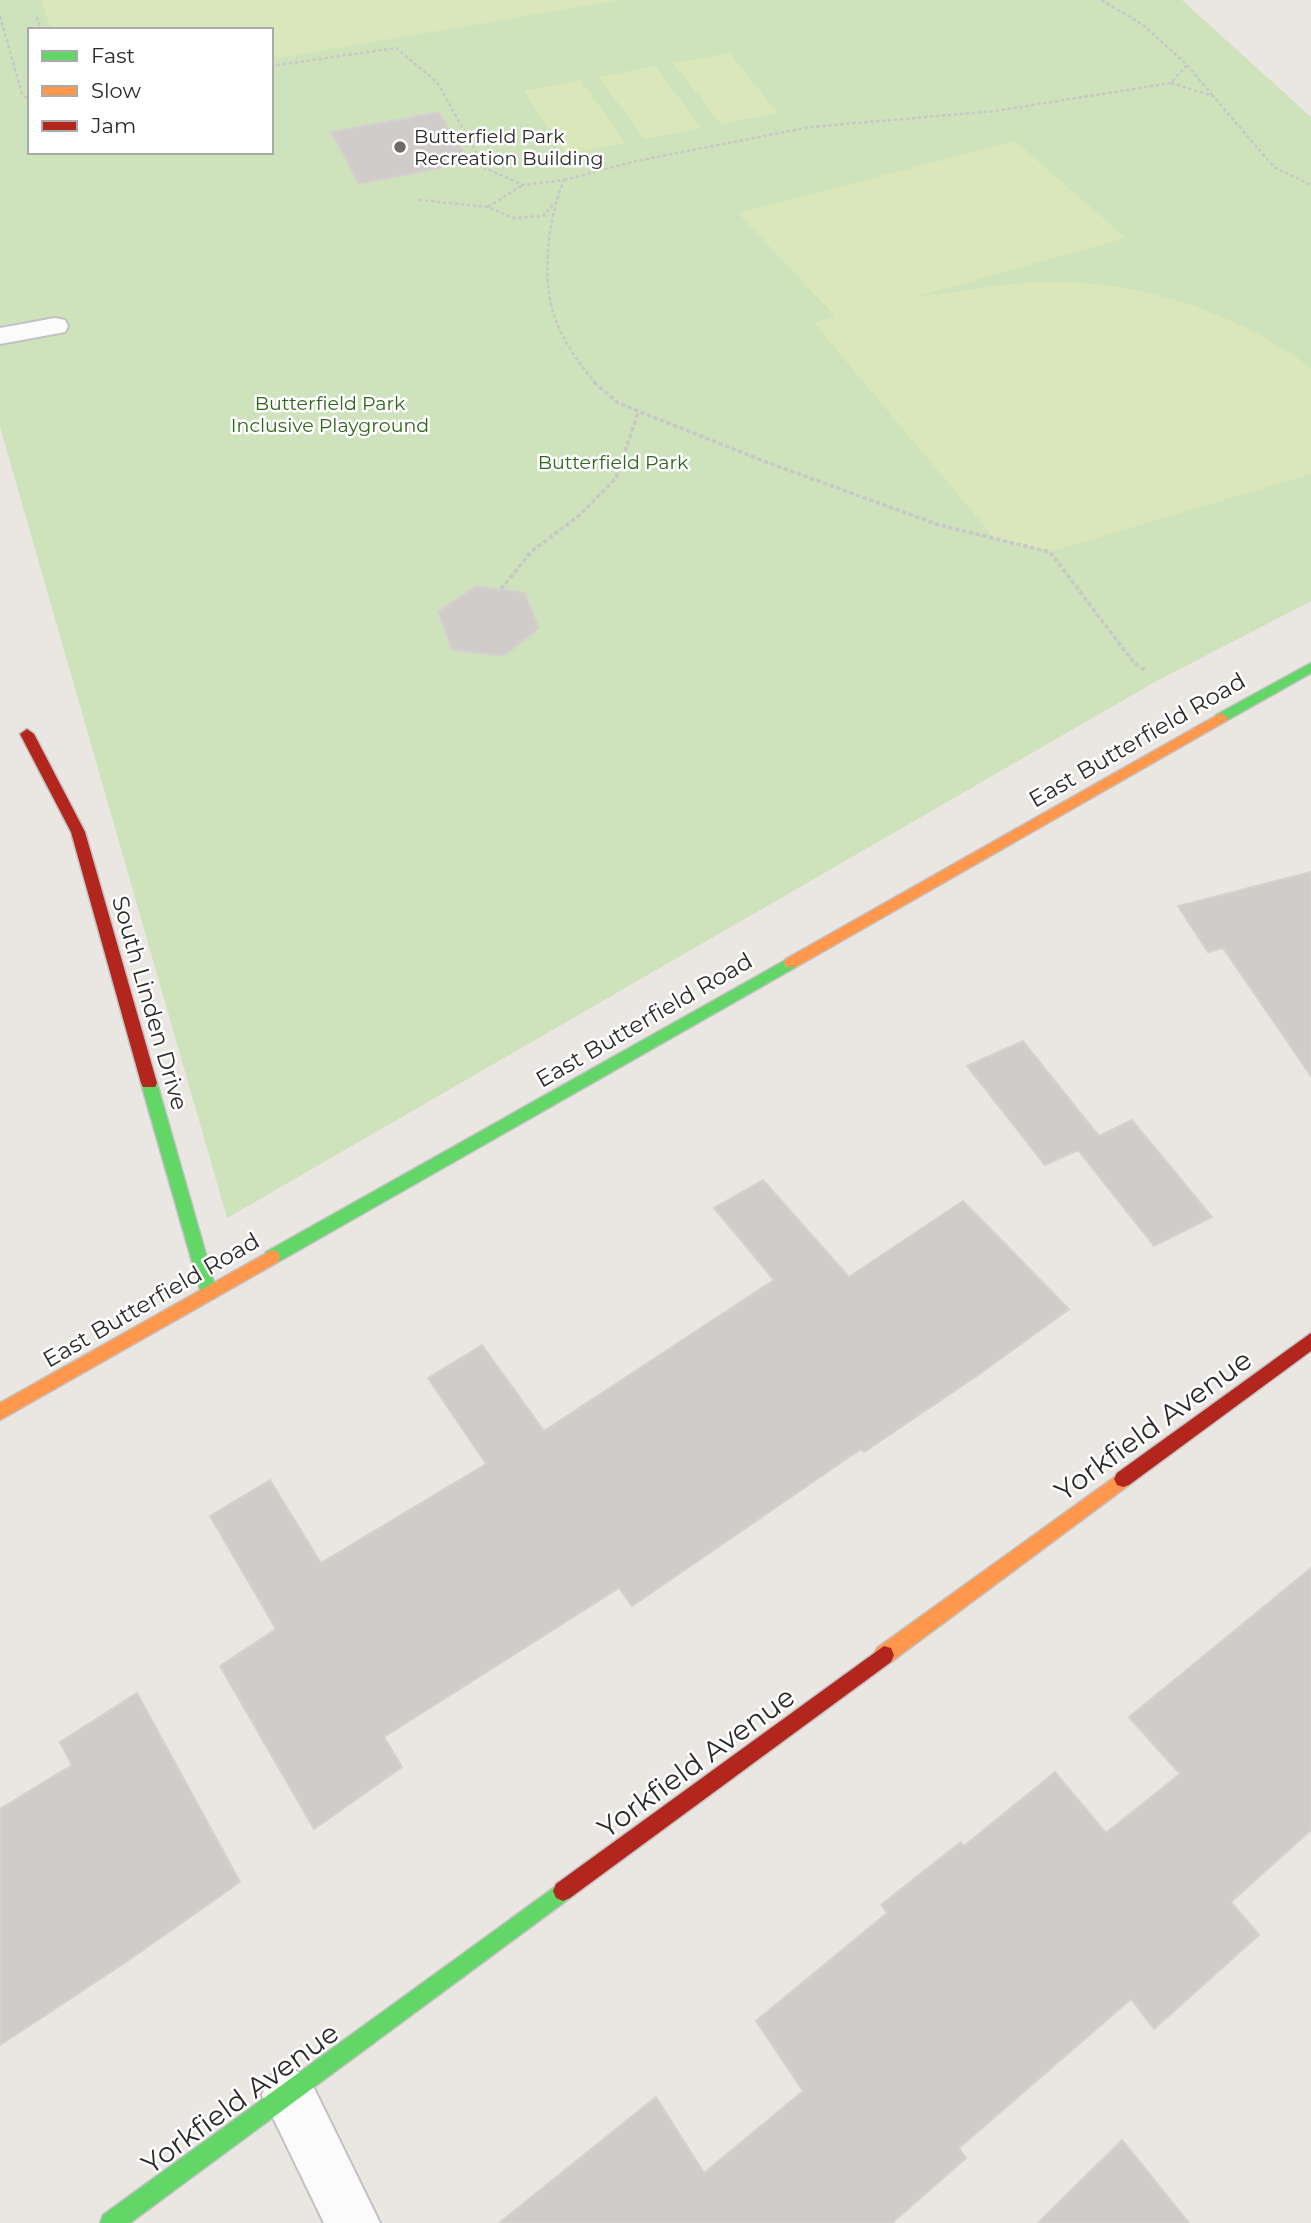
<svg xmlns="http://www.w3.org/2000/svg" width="1311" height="2223" viewBox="0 0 1311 2223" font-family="Montserrat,sans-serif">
	<rect width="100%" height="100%" fill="#eae6e2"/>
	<!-- green -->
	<path fill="#cee3bc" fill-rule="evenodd" d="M0,0H1182L1311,117V601L1153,683L227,1218L0,427ZM30,30H271V152H30Z"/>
	<!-- pitch -->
	<g fill="#d9e7ba">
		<path d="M41,0H623L271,59V30H51Z"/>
		<path d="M729,53L778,113L721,124L673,63Z"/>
		<path d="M655,66L702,128L644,139L599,77Z"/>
		<path d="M581,80L625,143H626L566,154L524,91Z"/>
		<path d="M1015,141L1126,238L915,297C962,292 1010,281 1058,282C1147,283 1240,314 1311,368V474L1050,552L996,540L814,323L835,316L738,213Z"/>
	</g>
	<!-- building -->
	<g fill="#cfccc9" stroke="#d5d1ce" stroke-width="2">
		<path d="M439,112L470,162L359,184L331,132Z"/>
		<path d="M476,586L525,593L539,628L504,656L452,650L438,612Z"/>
		<path d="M1311,872V1076L1223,948L1208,952L1178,906Z"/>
		<path d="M1023,1041L1099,1136L1132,1120L1212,1217L1154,1246L1078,1150L1045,1165L967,1066Z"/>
		<path d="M763,1180L849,1277L963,1201L1069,1309L981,1373L864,1452L861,1449L632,1606L619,1588L384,1737L402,1767L314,1829L220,1666L276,1629L210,1516L270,1480L321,1563L486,1464L428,1378L482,1345L544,1431L774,1280L714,1208Z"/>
		<path d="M1311,1568V1830L1231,1902L1259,1935L1154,2029L1131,1999L959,2148L966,2158L892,2223H499L656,2097L704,2173L803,2091L756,2021L887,1913L881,1905L961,1842L964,1846L1055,1772L1106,1833L1180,1774L1129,1717Z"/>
		<path d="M137,1693L240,1882L126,1962L0,2045V1809L72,1765L60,1742Z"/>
		<path d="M1122,2140L1189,2223H1038Z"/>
	</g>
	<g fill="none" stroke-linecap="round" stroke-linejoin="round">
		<!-- street casing -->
		<g stroke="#c3c2c2" stroke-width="4">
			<g id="street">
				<path d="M55,318L65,320L68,326L65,332L0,344V328Z"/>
				<path d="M289,2068L308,2076L380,2223H324L262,2095L270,2076Z"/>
			</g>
		</g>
		<!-- fast casing -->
		<g stroke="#c3c2c2" stroke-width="3">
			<g id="fast">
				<path d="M1311,663V673L1226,721H1216V715Z"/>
				<path d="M791,957L798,963L796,967L278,1262L272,1264L266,1262L264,1257L266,1252Z"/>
				<path d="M149,1077L155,1079L157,1083L217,1293L215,1298L209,1300L203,1298L201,1293L141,1083L143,1079Z"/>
				<path d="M563,1881L570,1884L573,1891L570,1898L130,2223H100L103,2215Z"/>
			</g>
		</g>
		<!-- slow casing -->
		<g stroke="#c3c2c2" stroke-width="3">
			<g id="slow">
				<path d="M1221,713L1228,718L1226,721L796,967H786L784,963L786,959Z"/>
				<path d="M272,1250L278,1252L280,1257L278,1262L0,1420V1403Z"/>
				<path d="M1123,1471L1129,1473L1132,1479L1129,1485L891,1662L884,1664L877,1662L874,1655L877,1648Z"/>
			</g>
		</g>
		<!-- jam casing -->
		<g stroke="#c3c2c2" stroke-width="3">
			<g id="jam">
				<path d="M27,729L34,734L85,832L157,1083L155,1087H143L141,1083L71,832L20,734Z"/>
				<path d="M1311,1333V1351L1129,1485L1123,1487L1117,1485L1114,1479L1117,1473Z"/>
				<path d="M884,1646L891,1648L894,1655L891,1662L570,1898L563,1901L556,1898L553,1891L556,1884Z"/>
			</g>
		</g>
		<!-- path-far1 -->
		<g stroke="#c8c8c7" stroke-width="2.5" stroke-dasharray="3.5 2.5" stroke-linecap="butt">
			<path d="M0,16L22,94L30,101"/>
			<path d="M36,17L42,30"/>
			<path d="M1187,65L1213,96"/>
			<path d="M271,66L396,48L437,82L485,168L523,185L564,180C549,216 542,270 552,308C559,336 578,362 596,384"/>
			<path d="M1171,83L1213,96L1274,167L1311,185"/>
			<path d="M564,180L636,161L810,127L995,111L1171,83L1187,65L1142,24L1101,0"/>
			<path d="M419,200L488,207L513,218L543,216L553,204"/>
			<path d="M488,207L523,185"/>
		</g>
		<!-- path -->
		<g stroke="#c8c8c7" stroke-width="3.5" stroke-dasharray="4.5 2.5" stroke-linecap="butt">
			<path d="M594,382L618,403L766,462L939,525L1050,552L1134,663L1145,670"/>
			<path d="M501,589L531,552L581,514L616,478L638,413"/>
		</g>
		<!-- street -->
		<use href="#street" fill="#fcfbfb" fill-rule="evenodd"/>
		<!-- fast -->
		<use href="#fast" fill="#63d668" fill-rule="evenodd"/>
		<!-- slow -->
		<use href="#slow" fill="#ff974d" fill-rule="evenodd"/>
		<!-- jam -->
		<use href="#jam" fill="#b3261e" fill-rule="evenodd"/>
	</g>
	<!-- markers -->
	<circle fill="#6e6c6b" stroke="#fff" stroke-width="2.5" cx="400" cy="147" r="7"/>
	<g text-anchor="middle" stroke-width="5" stroke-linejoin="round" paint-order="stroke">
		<!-- far-poi labels -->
		<g font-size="19" fill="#2b2b2b" stroke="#fff" text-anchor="start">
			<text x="414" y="143">Butterfield Park<tspan x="414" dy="22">Recreation Building</tspan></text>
		</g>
		<!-- far-park labels -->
		<g font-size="19" fill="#31661e" stroke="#fff">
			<text x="330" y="410">Butterfield Park<tspan x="330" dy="22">Inclusive Playground</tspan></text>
			<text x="613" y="469">Butterfield Park</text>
		</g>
		<!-- street labels -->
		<g font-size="23" fill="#2b2b2b" stroke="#fff">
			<text transform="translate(1137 740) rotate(-30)" y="8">East Butterfield Road</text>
			<text transform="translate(150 1003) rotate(74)" y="8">South Linden Drive</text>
			<text transform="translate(644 1020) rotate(-30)" y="8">East Butterfield Road</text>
			<text transform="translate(151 1300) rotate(-30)" y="8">East Butterfield Road</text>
		</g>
		<!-- near-street labels -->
		<g font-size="28" fill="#2b2b2b" stroke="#fff">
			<text transform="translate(1153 1425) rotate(-36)" y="10">Yorkfield Avenue</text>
			<text transform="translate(696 1762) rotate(-36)" y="10">Yorkfield Avenue</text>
			<text transform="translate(240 2098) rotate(-36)" y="10">Yorkfield Avenue</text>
		</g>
	</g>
	<!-- legend -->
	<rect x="28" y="28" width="245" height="126" fill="#ffffff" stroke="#aaaaaa" stroke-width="2"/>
	<rect x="42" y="51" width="35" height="10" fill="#63d668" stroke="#aaaaaa" stroke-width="2"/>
	<text x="91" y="63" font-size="21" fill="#2b2b2b">Fast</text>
	<rect x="42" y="86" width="35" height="10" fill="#ff974d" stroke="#aaaaaa" stroke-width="2"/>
	<text x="91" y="98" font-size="21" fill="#2b2b2b">Slow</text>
	<rect x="42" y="121" width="35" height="10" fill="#b3261e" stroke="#aaaaaa" stroke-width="2"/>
	<text x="91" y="133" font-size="21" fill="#2b2b2b">Jam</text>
</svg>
